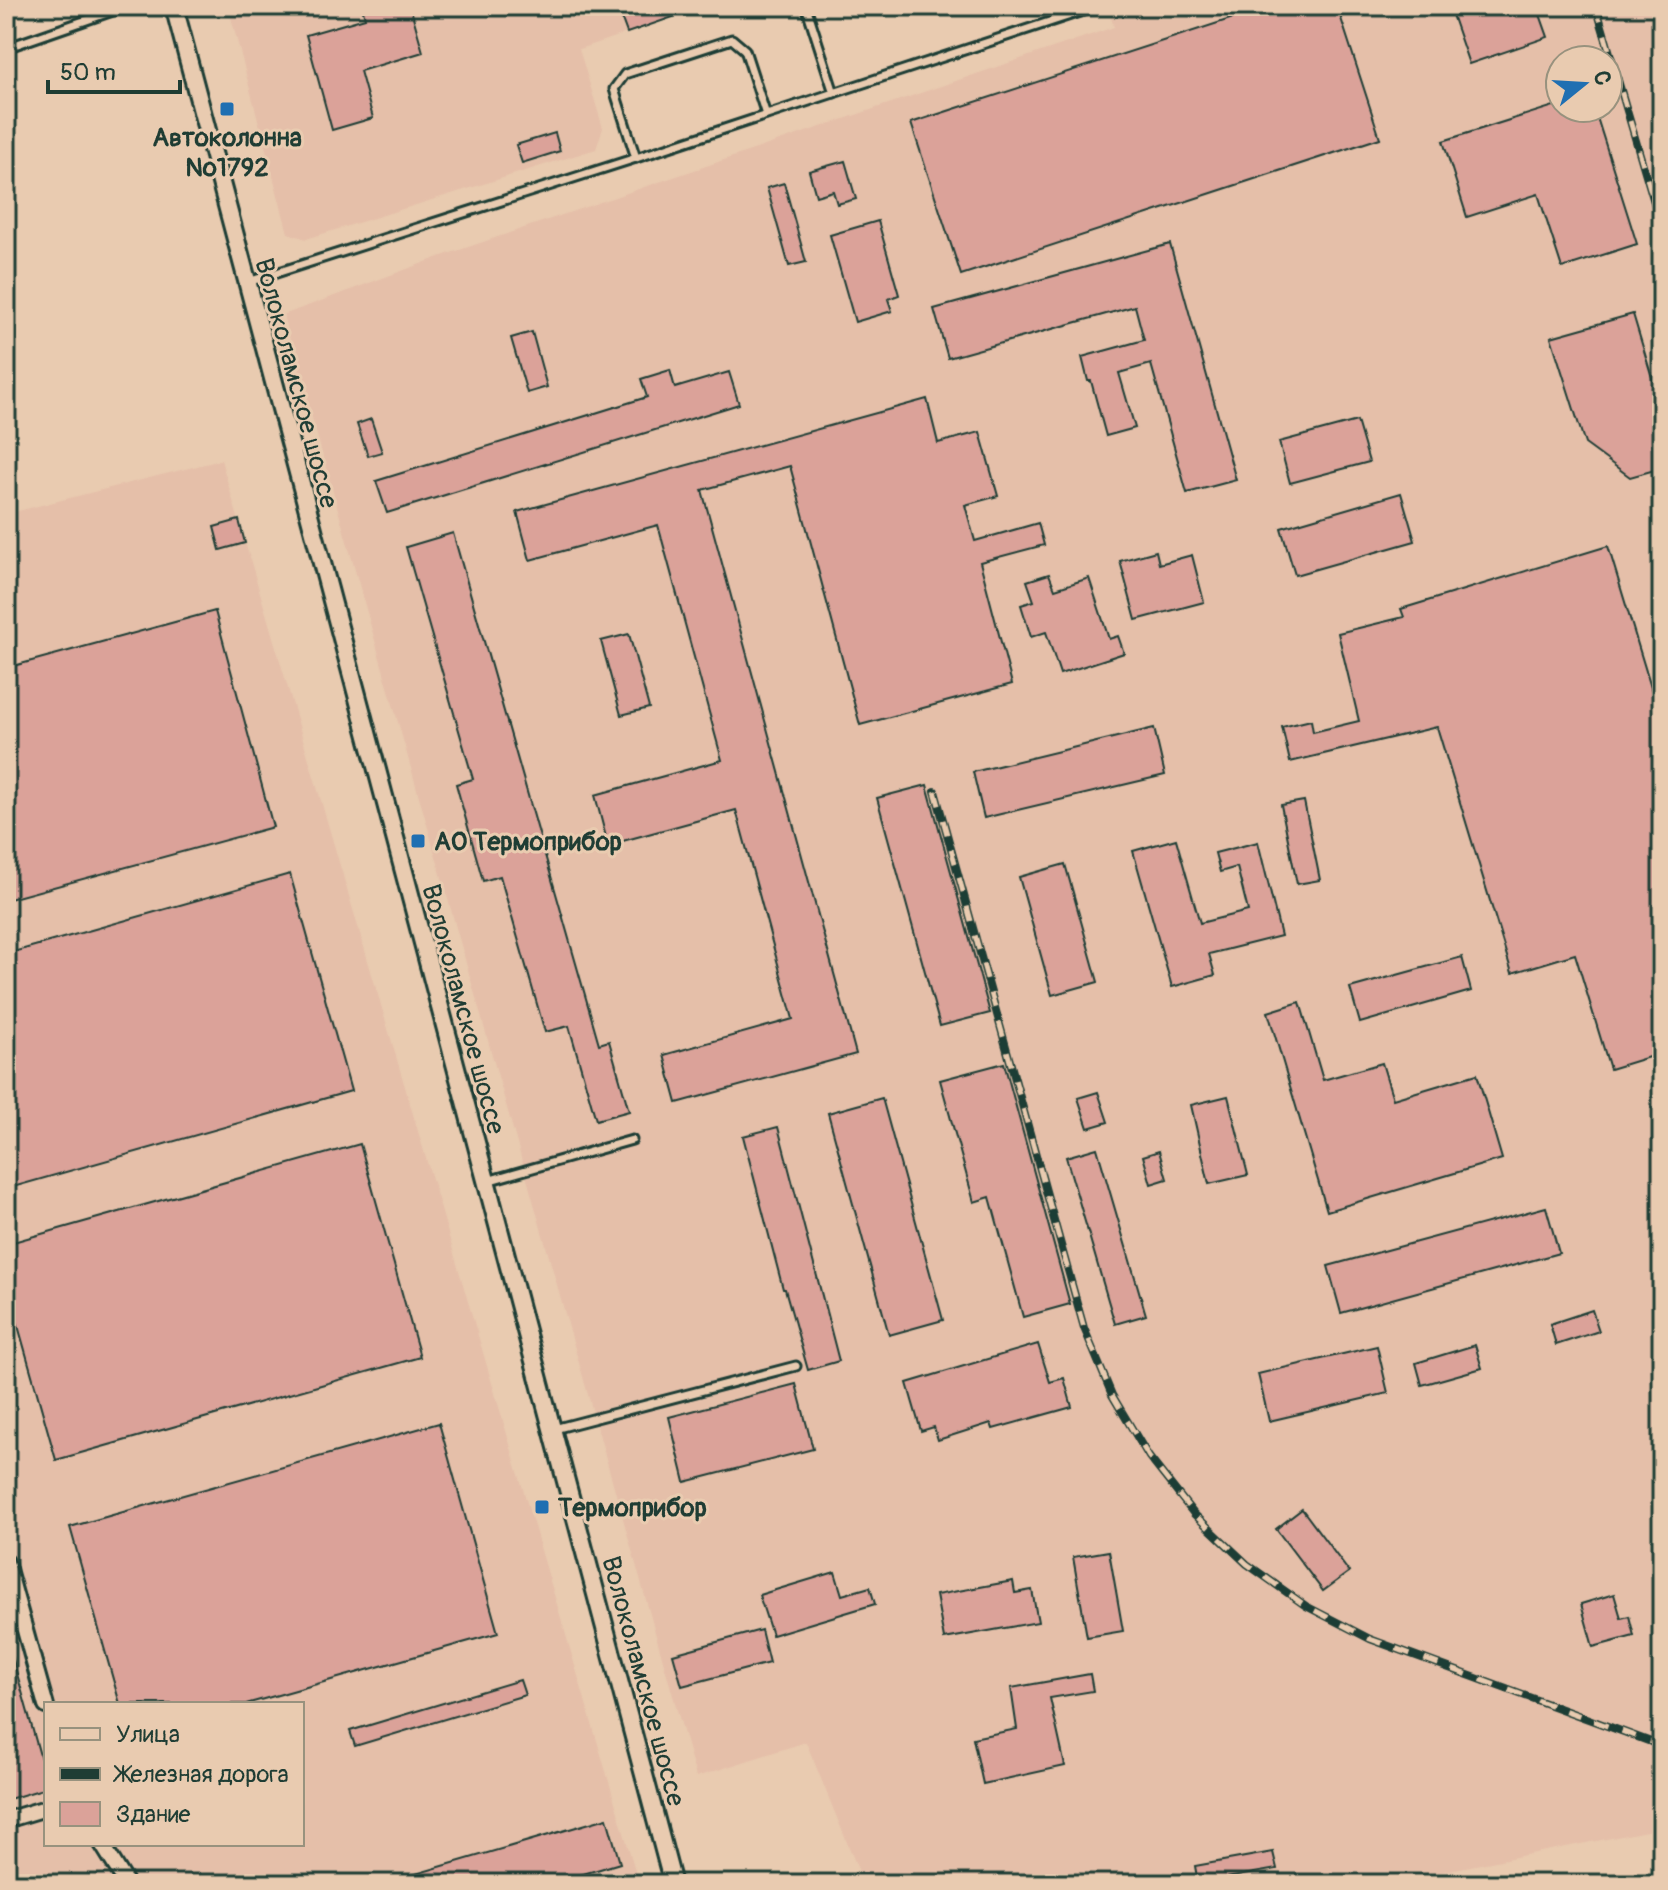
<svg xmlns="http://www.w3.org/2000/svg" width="1668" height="1890" viewBox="0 0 1668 1890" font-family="Pangolin,sans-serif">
	<rect width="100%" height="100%" fill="#e9cbb0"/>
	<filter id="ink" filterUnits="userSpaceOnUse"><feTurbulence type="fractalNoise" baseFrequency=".0125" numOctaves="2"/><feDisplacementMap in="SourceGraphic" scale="16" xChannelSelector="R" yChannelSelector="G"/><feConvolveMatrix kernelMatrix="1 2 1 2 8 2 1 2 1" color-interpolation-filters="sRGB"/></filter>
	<g filter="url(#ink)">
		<!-- built -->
		<g fill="#e5bfa9" fill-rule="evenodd">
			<path d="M228,6H707L579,49L603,128L596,149L306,239L288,233Z"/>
			<path d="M1107,6H1662V1828L1379,1884H934L914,1875L907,1884H864L806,1742L696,1777L283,315L442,256L1114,27ZM1560,60H1608V108H1560Z"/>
			<path d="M221,460L639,1884H6V514ZM46,1704H302V1844H46Z"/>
		</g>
		<!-- building -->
		<g fill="#dba299" stroke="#1f3d34" stroke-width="2">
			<path d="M362,6H410L423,52L360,71L373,118L332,130L306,35L365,18Z"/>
			<path d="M617,6H699V8L627,33Z"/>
			<path d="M1270,6H1337L1380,138L961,275L911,123Z"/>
			<path d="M1449,6H1537L1548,37L1469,64Z"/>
			<path d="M1560,104V108H1594L1637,244L1562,268L1538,194L1467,217L1443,141Z"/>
			<path d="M555,133L560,151L522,163L516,145Z"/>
			<path d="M845,161L856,199L837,204L833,191L816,196L809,171Z"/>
			<path d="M784,183L806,262L789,266L767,188Z"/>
			<path d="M878,221L899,295L888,299L892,311L855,322L830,235Z"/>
			<path d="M1170,244L1236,480L1187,493L1151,364L1119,373L1135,428L1106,436L1091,381H1088L1082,357L1144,340L1135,306L948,358L934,309Z"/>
			<path d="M1633,314L1662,411V468L1630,477L1585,444L1551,337Z"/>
			<path d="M532,332L547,387L527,393L511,338Z"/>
			<path d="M670,370L675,388L729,372L739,404L387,513L376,481L647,397L641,379Z"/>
			<path d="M927,399L938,443L980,432L998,496L965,505L975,541L1038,523L1044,545L980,562L1012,684L860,725L790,466L702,490L856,1054L677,1103L664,1055L793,1019L736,810L608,845L595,795L722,760L658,525L530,560L517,512Z"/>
			<path d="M371,419L382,452L368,456L357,424Z"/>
			<path d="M1357,421L1369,462L1290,483L1279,442Z"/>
			<path d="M1401,493L1415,541L1295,575L1281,528Z"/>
			<path d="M239,520L245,543L220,550L214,527Z"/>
			<path d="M453,533L599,1044L609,1041L629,1111L596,1120L569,1026L545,1032L500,876L483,881L456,784L473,779L406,547Z"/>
			<path d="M1608,546L1662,724V1053L1610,1069L1575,954L1512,973L1437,727L1290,762L1282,727L1311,720L1313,732L1359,721L1338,633L1404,617L1401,609Z"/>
			<path d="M1156,551L1159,564L1192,555L1204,602L1136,620L1120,561Z"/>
			<path d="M1049,574L1055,589L1089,578L1109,639L1118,636L1124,653L1060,674L1046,632L1031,637L1021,605L1034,601L1027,581Z"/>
			<path d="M215,611L273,827L6,900V668Z"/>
			<path d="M629,634L649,708L621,715L601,641Z"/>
			<path d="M1154,728L1165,775L984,818L973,772Z"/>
			<path d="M927,785L990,1013L940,1026L877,798Z"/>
			<path d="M1304,801L1320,880L1297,884L1281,805Z"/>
			<path d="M1176,839L1200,923L1248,911L1237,867L1220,872L1215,853L1258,842L1281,936L1209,954L1215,975L1172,987L1133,851Z"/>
			<path d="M1065,864L1098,982L1052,995L1019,877Z"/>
			<path d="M290,874L351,1091L6,1189V954Z"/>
			<path d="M1462,957L1471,991L1360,1023L1350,988Z"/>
			<path d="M1300,1002L1323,1080L1382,1063L1393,1099L1477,1074L1502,1159L1327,1211L1268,1012Z"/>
			<path d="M1004,1063L1070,1304L1023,1317L990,1197L974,1202L940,1080Z"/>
			<path d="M1098,1092L1108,1122L1088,1128L1078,1098Z"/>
			<path d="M1228,1096L1248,1175L1209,1184L1191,1105Z"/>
			<path d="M882,1098L943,1320L889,1335L828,1113Z"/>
			<path d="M778,1127L839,1361L808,1370L785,1289H783L743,1136Z"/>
			<path d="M360,1144L420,1357L56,1460L6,1283V1244Z"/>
			<path d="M1097,1148L1146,1315L1115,1324L1066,1157Z"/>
			<path d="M1159,1151L1167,1179L1151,1184L1143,1156Z"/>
			<path d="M1546,1207L1559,1253L1341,1313L1328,1266Z"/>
			<path d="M1592,1310L1599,1331L1556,1345L1550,1324Z"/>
			<path d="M1038,1344L1050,1382L1064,1378L1072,1407L993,1429L991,1423L938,1440L934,1427L921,1431L907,1383Z"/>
			<path d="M1475,1345L1482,1368L1422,1385L1416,1363Z"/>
			<path d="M1377,1346L1388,1393L1269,1421L1258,1374Z"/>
			<path d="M796,1384L813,1449L685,1482L669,1417Z"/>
			<path d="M439,1423L498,1633L246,1704H120L70,1527Z"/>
			<path d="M1302,1509L1349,1572L1323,1591L1276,1529Z"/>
			<path d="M1109,1551L1123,1631L1087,1637L1073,1557Z"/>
			<path d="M835,1572L842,1595L870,1587L875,1604L772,1635L759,1595Z"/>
			<path d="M1013,1581L1015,1593L1032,1590L1038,1622L944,1639L936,1595Z"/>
			<path d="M1614,1594L1621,1618L1629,1616L1634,1636L1593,1647L1581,1604Z"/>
			<path d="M761,1630L769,1663L682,1686L673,1654Z"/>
			<path d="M10,1649L46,1777V1788L6,1800V1650Z"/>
			<path d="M1090,1674L1093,1691L1050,1698L1065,1766L983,1784L973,1738L1017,1729L1011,1688Z"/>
			<path d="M520,1680L525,1695L355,1746L350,1731Z"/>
			<path d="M607,1818L620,1863L550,1884H395V1880Z"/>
			<path d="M1273,1852L1277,1869L1198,1883L1195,1866Z"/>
		</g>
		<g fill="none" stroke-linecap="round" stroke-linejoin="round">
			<!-- service casing -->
			<g stroke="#1f3d34" stroke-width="13">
				<g id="service">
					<path d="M806,6L834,93"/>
					<path d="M6,48L127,6"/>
					<path d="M636,158L614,89L625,74L732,39L745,50L766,115"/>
					<path d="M248,282L636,158L1098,6"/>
					<path d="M487,1181L632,1140"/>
					<path d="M554,1429L796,1366"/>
				</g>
			</g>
			<!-- minor casing -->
			<g stroke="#1f3d34" stroke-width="20">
				<g id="minor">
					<path d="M6,1562L46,1706"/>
					<path d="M6,1820L46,1808"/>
					<path d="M102,1844L127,1884"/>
				</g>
			</g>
			<!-- tertiary casing -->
			<g stroke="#1f3d34" stroke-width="22">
				<path id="tertiary" d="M174,6L673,1884"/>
			</g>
			<!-- service -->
			<use href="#service" stroke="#e9cbb0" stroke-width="7"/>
			<!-- minor -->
			<use href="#minor" stroke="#e9cbb0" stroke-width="14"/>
			<!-- tertiary -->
			<use href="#tertiary" stroke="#e9cbb0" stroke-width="16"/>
			<!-- rail casing -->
			<g stroke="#1f3d34" stroke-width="8">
				<g id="rail">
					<path d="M1596,6L1662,229"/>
					<path d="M935,791L1084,1328L1112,1395L1149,1457L1194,1514L1247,1564L1306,1606L1370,1639L1662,1746"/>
				</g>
			</g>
			<!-- rail -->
			<use href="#rail" stroke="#e9cbb0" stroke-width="5" stroke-dasharray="15" stroke-linecap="butt"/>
		</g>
	</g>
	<!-- markers -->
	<g fill="#1f6fb2" stroke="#e9cbb0" stroke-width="3">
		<rect x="219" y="101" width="16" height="16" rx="4"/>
		<rect x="410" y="833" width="16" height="16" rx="4"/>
		<rect x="534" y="1499" width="16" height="16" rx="4"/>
	</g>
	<g text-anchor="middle" stroke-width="6" stroke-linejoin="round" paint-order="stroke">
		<!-- poi labels -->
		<g font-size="26" font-weight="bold" fill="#1f3d34" stroke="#e9cbb0" text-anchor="start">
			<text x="227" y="146" text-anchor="middle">Автоколонна<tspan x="227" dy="30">№1792</tspan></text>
			<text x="434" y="850">АО Термоприбор</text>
			<text x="558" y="1516">Термоприбор</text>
		</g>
		<!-- street labels -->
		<g font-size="26" fill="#1f3d34" stroke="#e9cbb0">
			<text transform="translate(297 383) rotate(75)" y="9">Волоколамское шоссе</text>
			<text transform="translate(464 1009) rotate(75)" y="9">Волоколамское шоссе</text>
			<text transform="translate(644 1681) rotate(75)" y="9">Волоколамское шоссе</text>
		</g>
	</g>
	<!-- margin -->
	<rect width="1668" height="1890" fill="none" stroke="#e9cbb0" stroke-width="32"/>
	<rect x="16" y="16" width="1636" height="1858" fill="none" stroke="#1f3d34" stroke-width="3" filter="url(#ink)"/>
	<!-- legend -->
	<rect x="44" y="1702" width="260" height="144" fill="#e9cbb0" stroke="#98927e" stroke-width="2"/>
	<rect x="60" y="1728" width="40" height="12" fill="#e9cbb0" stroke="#98927e" stroke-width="2"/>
	<text x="116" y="1742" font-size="24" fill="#1f3d34">Улица</text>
	<rect x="60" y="1768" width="40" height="12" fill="#1f3d34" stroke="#98927e" stroke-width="2"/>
	<text x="116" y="1782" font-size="24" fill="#1f3d34">Железная дорога</text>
	<rect x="60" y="1802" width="40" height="24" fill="#dba299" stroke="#98927e" stroke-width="2"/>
	<text x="116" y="1822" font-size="24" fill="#1f3d34">Здание</text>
	<!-- north arrow -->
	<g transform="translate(1584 84) rotate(72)"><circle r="38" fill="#e9cbb0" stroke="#98927e" stroke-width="2"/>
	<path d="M0-6L14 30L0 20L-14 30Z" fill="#1f6fb2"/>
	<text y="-12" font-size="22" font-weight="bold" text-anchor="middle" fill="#1f3d34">С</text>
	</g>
	<!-- scale -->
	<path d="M48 80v12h132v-12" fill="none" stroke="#1f3d34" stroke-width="4"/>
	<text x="60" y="80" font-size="24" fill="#1f3d34" stroke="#e9cbb0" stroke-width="6" paint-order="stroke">50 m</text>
</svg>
